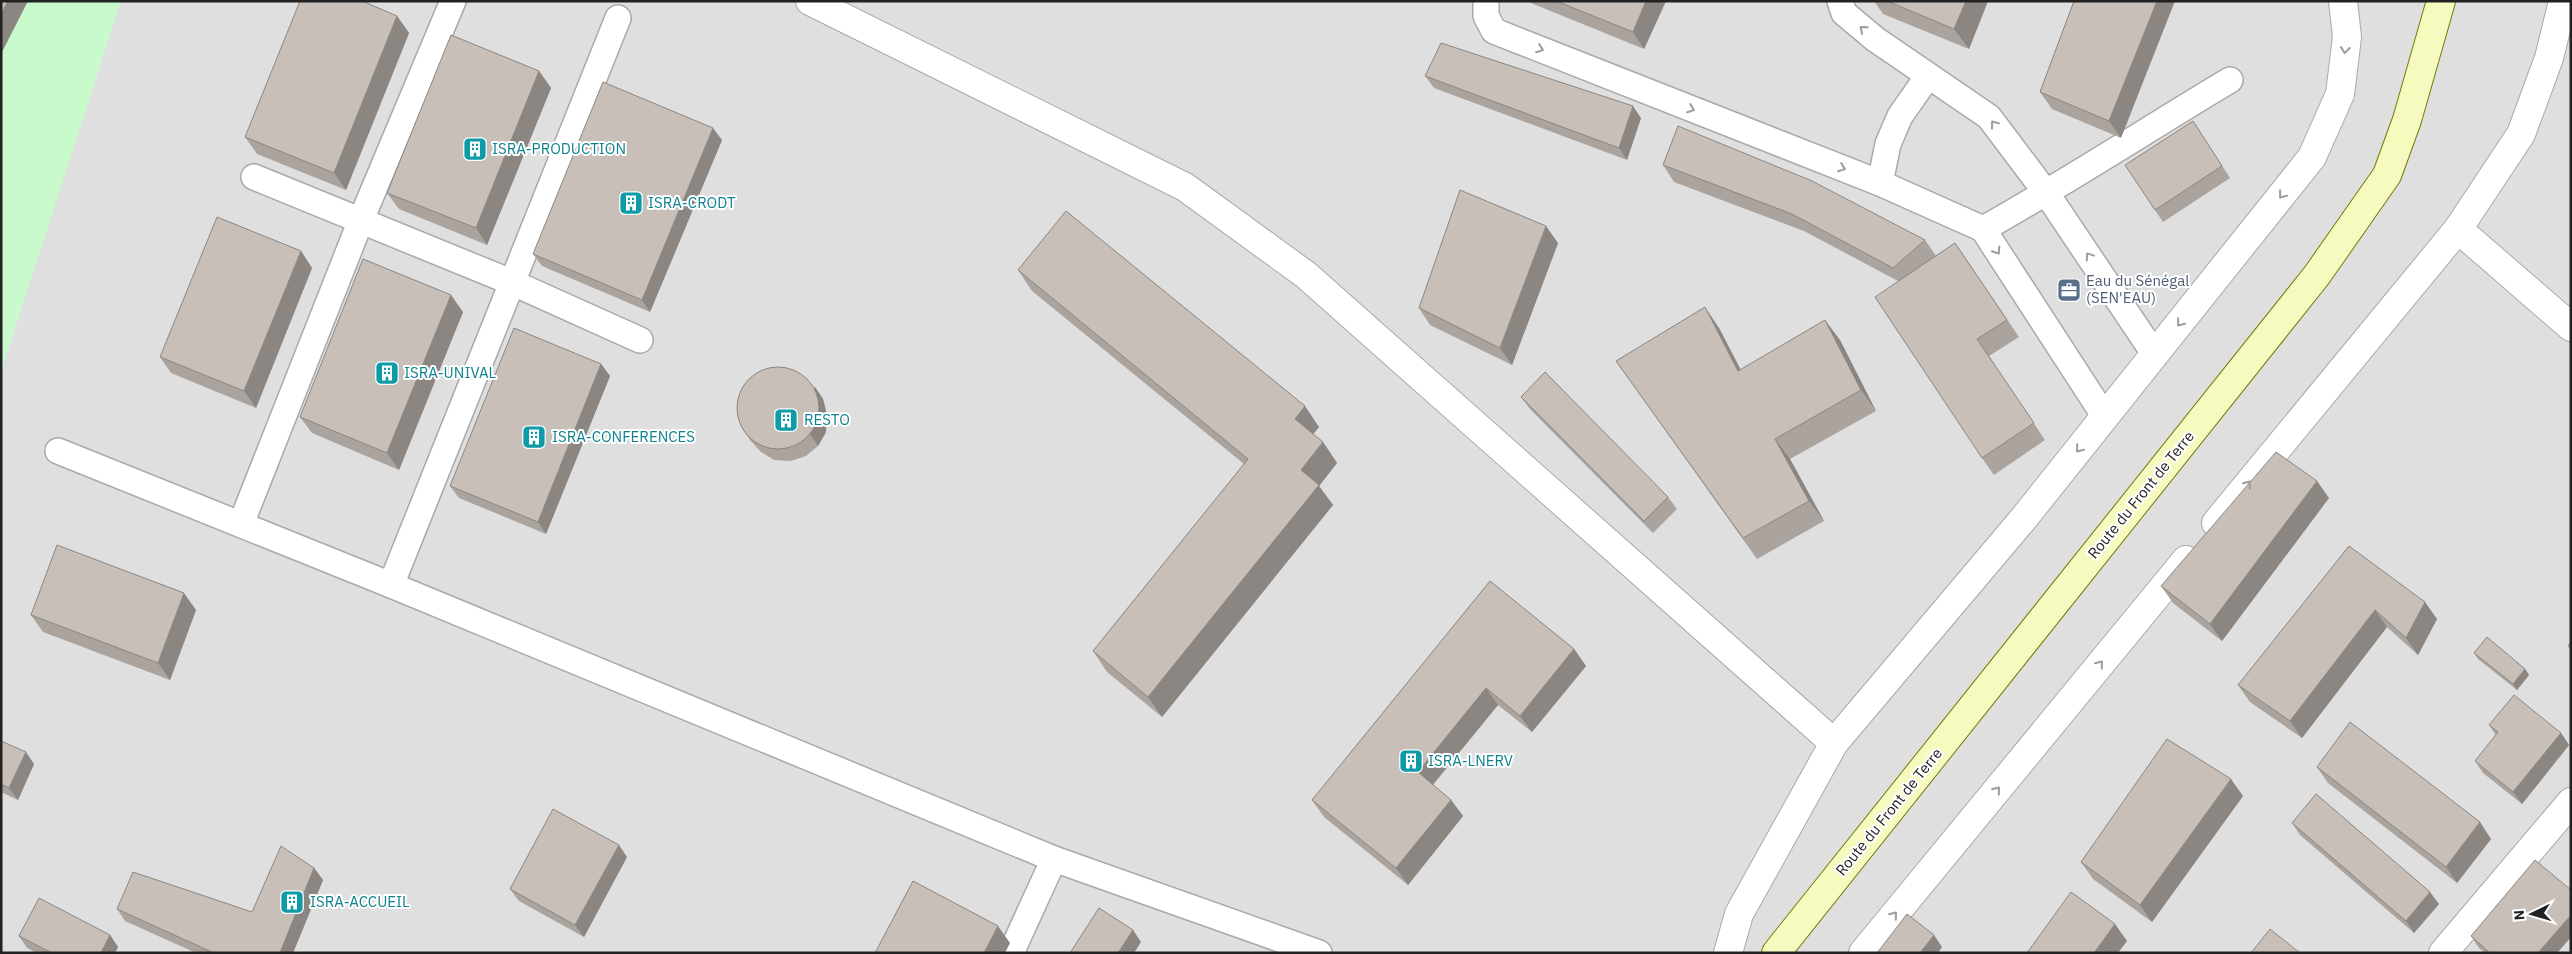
<svg xmlns="http://www.w3.org/2000/svg" width="2572" height="954" viewBox="0 0 2572 954" font-family="'IBM Plex Sans',sans-serif">
	<rect width="100%" height="100%" fill="#f2efe9"/>
	<!-- residential -->
	<rect fill="#e0dfdf" x="1" y="1" width="2570" height="952"/>
	<!-- park -->
	<path fill="#c8facc" d="M1,1H121L1,372Z"/>
	<g fill="none" stroke-linecap="round" stroke-linejoin="round">
		<!-- lane casing -->
		<g stroke="#a9a9a9" stroke-width="28">
			<g id="lane">
				<path d="M1486,1V16L1494,31L1880,183L1983,229L2105,417"/>
				<path d="M1840,1L1844,13L1875,39L1989,117L2047,194L2155,355"/>
				<path d="M254,177L511,282L640,340"/>
				<path d="M1880,183L1888,144L1900,116L1928,76"/>
				<path d="M1983,229C2067,182 2148,129 2230,80"/>
				<path d="M58,451L391,585L1054,859L1319,953"/>
				<path d="M241,524L361,220L453,1"/>
				<path d="M391,585L618,18"/>
				<path d="M1011,953L1054,859"/>
			</g>
		</g>
		<!-- street casing -->
		<g stroke="#a9a9a9" stroke-width="30">
			<g id="street">
				<path d="M810,1L1185,187L1306,275L1834,743"/>
				<path d="M2458,229L2571,327"/>
				<path d="M2216,523L2458,229L2521,134L2549,58L2563,1"/>
				<path d="M1728,953L1739,914L1834,743L2024,518L2312,157L2340,94L2347,37L2343,1"/>
				<path d="M1863,953L2186,560"/>
				<path d="M2443,953L2571,802"/>
			</g>
		</g>
		<!-- secondary casing -->
		<g stroke="#707d05" stroke-width="30">
			<path id="secondary" d="M1776,953L2317,275L2387,175L2407,120L2441,1"/>
		</g>
		<!-- lane -->
		<use href="#lane" stroke="#fff" stroke-width="25"/>
		<!-- street -->
		<use href="#street" stroke="#fff" stroke-width="28"/>
		<!-- secondary -->
		<use href="#secondary" stroke="#f7fabf" stroke-width="28"/>
	</g>
	<!-- wall -->
	<g fill="#aba49e">
		<path d="M1526,1H1666L1644,49Z"/>
		<path d="M1874,1H1988L1969,49L1883,14Z"/>
		<path d="M2074,1L2121,138L2052,109L2040,92Z"/>
		<path d="M397,16L409,33L346,190L257,154L245,137Z"/>
		<path d="M539,71L551,88L487,245L399,209L387,193Z"/>
		<path d="M1425,76L1641,118L1627,160L1434,88Z"/>
		<path d="M2193,121L2230,178L2163,222L2155,210Z"/>
		<path d="M722,140L650,312L542,266L533,254Z"/>
		<path d="M1663,165L1925,240L1936,256L1955,243L2019,337L1989,356L2045,440L1994,475L1982,458L1898,281L1804,231L1674,182Z"/>
		<path d="M1558,243L1512,365L1430,325L1419,308Z"/>
		<path d="M301,251L312,268L256,408L171,373L160,357Z"/>
		<path d="M1018,270L1319,427L1313,434L1323,442L1337,463L1319,486L1333,505L1162,717L1107,672L1093,651L1244,464L1032,291Z"/>
		<path d="M463,312L399,470L312,433L300,417Z"/>
		<path d="M1719,328L1741,370L1840,340L1876,411L1790,459L1824,521L1757,559L1616,361Z"/>
		<path d="M601,364L610,376L546,534L459,498L450,486Z"/>
		<path d="M815,387L823,399L827,415L826,432L818,446L806,456L791,461L774,460L761,452L750,440L742,428Z"/>
		<path d="M1521,397L1668,497L1677,509L1653,533L1530,409Z"/>
		<path d="M2329,498L2222,641L2173,603L2161,586Z"/>
		<path d="M2349,546L2437,619L2418,655L2387,627L2302,738L2250,702L2238,685Z"/>
		<path d="M1490,581L1574,649L1586,666L1532,732L1498,705L1433,785L1451,800L1463,816L1408,885L1324,817L1312,800Z"/>
		<path d="M196,610L170,680L43,632L31,615Z"/>
		<path d="M2474,653L2525,669L2529,675L2517,690L2478,659Z"/>
		<path d="M2489,725L2561,733L2569,745L2522,804L2483,773L2475,761L2496,735Z"/>
		<path d="M1,741L34,764L18,800L1,792Z"/>
		<path d="M2317,767L2491,839L2457,883L2328,783Z"/>
		<path d="M2243,796L2152,922L2093,879L2081,862Z"/>
		<path d="M2292,823L2439,904L2414,933L2300,835Z"/>
		<path d="M627,857L584,937L519,901L510,889Z"/>
		<path d="M314,868L323,880L293,953H196L125,921L117,909L252,912Z"/>
		<path d="M110,935L118,947L115,953H37L27,948L19,936Z"/>
		<path d="M2471,936L2571,937L2557,953H2485L2479,948Z"/>
	</g>
	<!-- shaded-wall -->
	<g fill="#8b8681">
		<path d="M8,1H28L1,54V14Z"/>
		<path d="M1646,1H1666L1644,49L1633,32Z"/>
		<path d="M1966,1H1988L1969,49L1954,29Z"/>
		<path d="M2157,1H2175L2121,138L2109,121Z"/>
		<path d="M397,16L409,33L346,190L334,173Z"/>
		<path d="M539,71L551,88L487,245L476,228Z"/>
		<path d="M1633,106L1641,118L1627,160L1619,148Z"/>
		<path d="M713,128L722,140L650,312L642,300Z"/>
		<path d="M1546,226L1558,243L1512,365L1500,348Z"/>
		<path d="M301,251L312,268L256,408L244,391Z"/>
		<path d="M451,295L463,312L399,470L387,453Z"/>
		<path d="M1705,307L1719,328L1752,392L1738,371Z"/>
		<path d="M1825,320L1840,340L1876,411L1861,390Z"/>
		<path d="M601,364L610,376L546,534L538,522Z"/>
		<path d="M815,387L823,399L827,415L826,432L818,446L810,434Z"/>
		<path d="M1305,406L1319,427L1309,439L1295,419Z"/>
		<path d="M1775,439L1790,459L1824,521L1809,501Z"/>
		<path d="M1323,442L1337,463L1319,486L1333,505L1162,717L1148,697L1301,470Z"/>
		<path d="M2317,481L2329,498L2222,641L2210,624Z"/>
		<path d="M184,593L196,610L170,680L158,663Z"/>
		<path d="M2425,602L2437,619L2418,655L2406,638Z"/>
		<path d="M2375,610L2387,627L2302,738L2290,721Z"/>
		<path d="M1574,649L1586,666L1532,732L1520,716Z"/>
		<path d="M2525,669L2529,675L2517,690L2513,684Z"/>
		<path d="M1486,688L1498,705L1429,789L1418,772Z"/>
		<path d="M2561,733L2569,745L2522,804L2513,792Z"/>
		<path d="M26,752L34,764L18,800L9,788Z"/>
		<path d="M2231,779L2243,796L2152,922L2140,905Z"/>
		<path d="M1451,800L1463,816L1408,885L1396,868Z"/>
		<path d="M2480,822L2491,839L2457,883L2446,867Z"/>
		<path d="M619,845L627,857L584,937L575,925Z"/>
		<path d="M314,868L323,880L293,953H280Z"/>
		<path d="M2430,892L2439,904L2414,933L2406,921Z"/>
		<path d="M2571,915V937L2557,953H2538Z"/>
		<path d="M2115,924L2127,941L2118,953H2094Z"/>
		<path d="M998,926L1010,943L1005,953H984Z"/>
		<path d="M1133,930L1141,942L1134,953H1118Z"/>
		<path d="M110,935L118,947L115,953H101Z"/>
		<path d="M1934,935L1942,947L1938,953H1920Z"/>
	</g>
	<!-- building -->
	<g fill="#c7bfb8" stroke="#8b8681">
		<path d="M1,1H8L1,14Z"/>
		<path d="M300,1H362L397,16L334,173L245,137Z"/>
		<path d="M1556,1H1646L1633,32Z"/>
		<path d="M1887,1H1966L1954,29Z"/>
		<path d="M2074,1H2157L2109,121L2040,92Z"/>
		<path d="M451,35L539,71L476,228L387,193Z"/>
		<path d="M1441,43L1633,106L1619,148L1425,76Z"/>
		<path d="M603,82L713,128L642,300L533,254Z"/>
		<path d="M2193,121L2222,166L2155,210L2125,165Z"/>
		<path d="M1678,126L1812,181L1925,240L1893,268L1792,214L1663,165Z"/>
		<path d="M1460,190L1546,226L1500,348L1419,308Z"/>
		<path d="M1066,211L1305,406L1295,419L1323,442L1301,470L1319,485L1148,697L1093,651L1248,459L1018,270Z"/>
		<path d="M217,217L301,251L244,391L160,357Z"/>
		<path d="M1955,243L2007,320L1977,339L2034,423L1982,458L1875,297Z"/>
		<path d="M363,259L451,295L387,453L300,417Z"/>
		<path d="M1705,307L1738,371L1825,320L1861,390L1775,439L1809,501L1743,538L1616,361Z"/>
		<path d="M514,328L601,364L538,522L450,486Z"/>
		<circle cx="778" cy="408" r="41"/>
		<path d="M1545,372L1668,497L1644,521L1521,397Z"/>
		<path d="M2276,452L2317,481L2210,624L2161,586Z"/>
		<path d="M57,545L184,593L158,663L31,615Z"/>
		<path d="M2349,546L2425,602L2406,638L2375,610L2290,721L2238,685Z"/>
		<path d="M1490,581L1574,649L1520,716L1486,688L1418,772L1451,800L1396,868L1312,800Z"/>
		<path d="M2487,637L2525,669L2513,684L2474,653Z"/>
		<path d="M2571,642V649L2568,646Z"/>
		<path d="M2514,695L2561,733L2513,792L2475,761L2498,732L2489,725Z"/>
		<path d="M2350,722L2480,822L2446,867L2317,767Z"/>
		<path d="M2167,739L2231,779L2140,905L2081,862Z"/>
		<path d="M1,741L26,752L9,788L1,784Z"/>
		<path d="M2316,794L2430,892L2406,921L2292,823Z"/>
		<path d="M553,809L619,845L575,925L510,889Z"/>
		<path d="M281,846L314,868L280,953H214L117,909L133,872L252,912Z"/>
		<path d="M2535,860L2571,890V915L2538,953H2490L2471,936Z"/>
		<path d="M913,881L998,926L984,953H875Z"/>
		<path d="M2071,892L2115,924L2094,953H2027Z"/>
		<path d="M39,898L110,935L101,953H52L19,936Z"/>
		<path d="M1099,908L1133,930L1118,953H1070Z"/>
		<path d="M1907,914L1934,935L1920,953H1877Z"/>
		<path d="M2270,929L2300,953H2251Z"/>
	</g>
	<!-- one-way arrows -->
	<defs><path id="oneway-chevron" d="M-2-3.5L2.5 0L-2 3.5" fill="none" stroke-width="1.6" stroke-linecap="round" stroke-linejoin="round" transform="scale(1.25)"/></defs>
	<g stroke="#9c9c9c">
		<use href="#oneway-chevron" transform="translate(1863 29) rotate(-139)"/>
		<use href="#oneway-chevron" transform="translate(1540 49) rotate(21)"/>
		<use href="#oneway-chevron" transform="translate(2345 50) rotate(97)"/>
		<use href="#oneway-chevron" transform="translate(1691 109) rotate(21)"/>
		<use href="#oneway-chevron" transform="translate(1994 124) rotate(-127)"/>
		<use href="#oneway-chevron" transform="translate(1842 168) rotate(21)"/>
		<use href="#oneway-chevron" transform="translate(2282 195) rotate(128)"/>
		<use href="#oneway-chevron" transform="translate(1997 251) rotate(57)"/>
		<use href="#oneway-chevron" transform="translate(2089 256) rotate(-124)"/>
		<use href="#oneway-chevron" transform="translate(2180 323) rotate(128)"/>
		<use href="#oneway-chevron" transform="translate(2079 449) rotate(129)"/>
		<use href="#oneway-chevron" transform="translate(2248 484) rotate(-51)"/>
		<use href="#oneway-chevron" transform="translate(2100 664) rotate(-51)"/>
		<use href="#oneway-chevron" transform="translate(1997 790) rotate(-51)"/>
		<use href="#oneway-chevron" transform="translate(1894 915) rotate(-51)"/>
	</g>
	<!-- icons -->
	<defs>
		<g id="building-square" transform="scale(1.25)"><rect x="-9" y="-9" width="18" height="18" rx="4" fill="#0f9aa8" stroke="#fff"/><path d="M-4-6H4V6H1V3H-1V6H-4ZM-2.5-4.3h1.7v1.8h-1.7ZM.8-4.3h1.7v1.8H.8ZM-2.5-1h1.7V.8h-1.7ZM.8-1h1.7V.8H.8Z" fill="#fff"/></g>
		<g id="office-square" transform="scale(1.25)"><rect x="-9" y="-9" width="18" height="18" rx="4" fill="#5c6f8a" stroke="#fff"/><path d="M-6-3h4V-5.5h4V-3h4V5H-6ZM-1-4.5V-3h2v-1.5ZM-6 0V1H6V0Z" fill="#fff"/></g>
	</defs>
	<g fill-rule="evenodd">
		<use href="#building-square" x="475" y="149"/>
		<use href="#building-square" x="631" y="203"/>
		<use href="#office-square" x="2069" y="290"/>
		<use href="#building-square" x="387" y="373"/>
		<use href="#building-square" x="786" y="420"/>
		<use href="#building-square" x="534" y="437"/>
		<use href="#building-square" x="1411" y="761"/>
		<use href="#building-square" x="292" y="902"/>
	</g>
	<g text-anchor="middle" stroke-width="4" stroke-linejoin="round" paint-order="stroke">
		<!-- culture labels -->
		<g font-size="15" fill="#0d838f" stroke="#fff" text-anchor="start">
			<text x="492" y="154">ISRA-PRODUCTION</text>
			<text x="648" y="208">ISRA-CRODT</text>
			<text x="404" y="378">ISRA-UNIVAL</text>
			<text x="804" y="425">RESTO</text>
			<text x="552" y="442">ISRA-CONFERENCES</text>
			<text x="1428" y="766">ISRA-LNERV</text>
			<text x="310" y="907">ISRA-ACCUEIL</text>
		</g>
		<!-- service labels -->
		<g font-size="15" fill="#4e5e75" stroke="#fff" text-anchor="start">
			<text x="2086" y="286">Eau du Sénégal<tspan x="2086" dy="17">(SEN'EAU)</tspan></text>
		</g>
		<!-- street labels -->
		<g font-size="15" fill="#222" stroke="#fff">
			<text transform="translate(2141 495) rotate(-51)" y="5">Route du Front de Terre</text>
			<text transform="translate(1889 812) rotate(-51)" y="5">Route du Front de Terre</text>
		</g>
	</g>
	<!-- border -->
	<rect width="2572" height="954" fill="none" stroke="#222222" stroke-width="5"/>
	<!-- north arrow -->
	<g transform="translate(2532 914) rotate(265)" stroke="#ffffff" stroke-width="4" paint-order="stroke">
	<path d="M0-4L9 19L0 12L-9 19Z" fill="#222222"/>
	<text y="-8" font-size="14" font-weight="bold" text-anchor="middle" fill="#222222">N</text>
	</g>
</svg>
